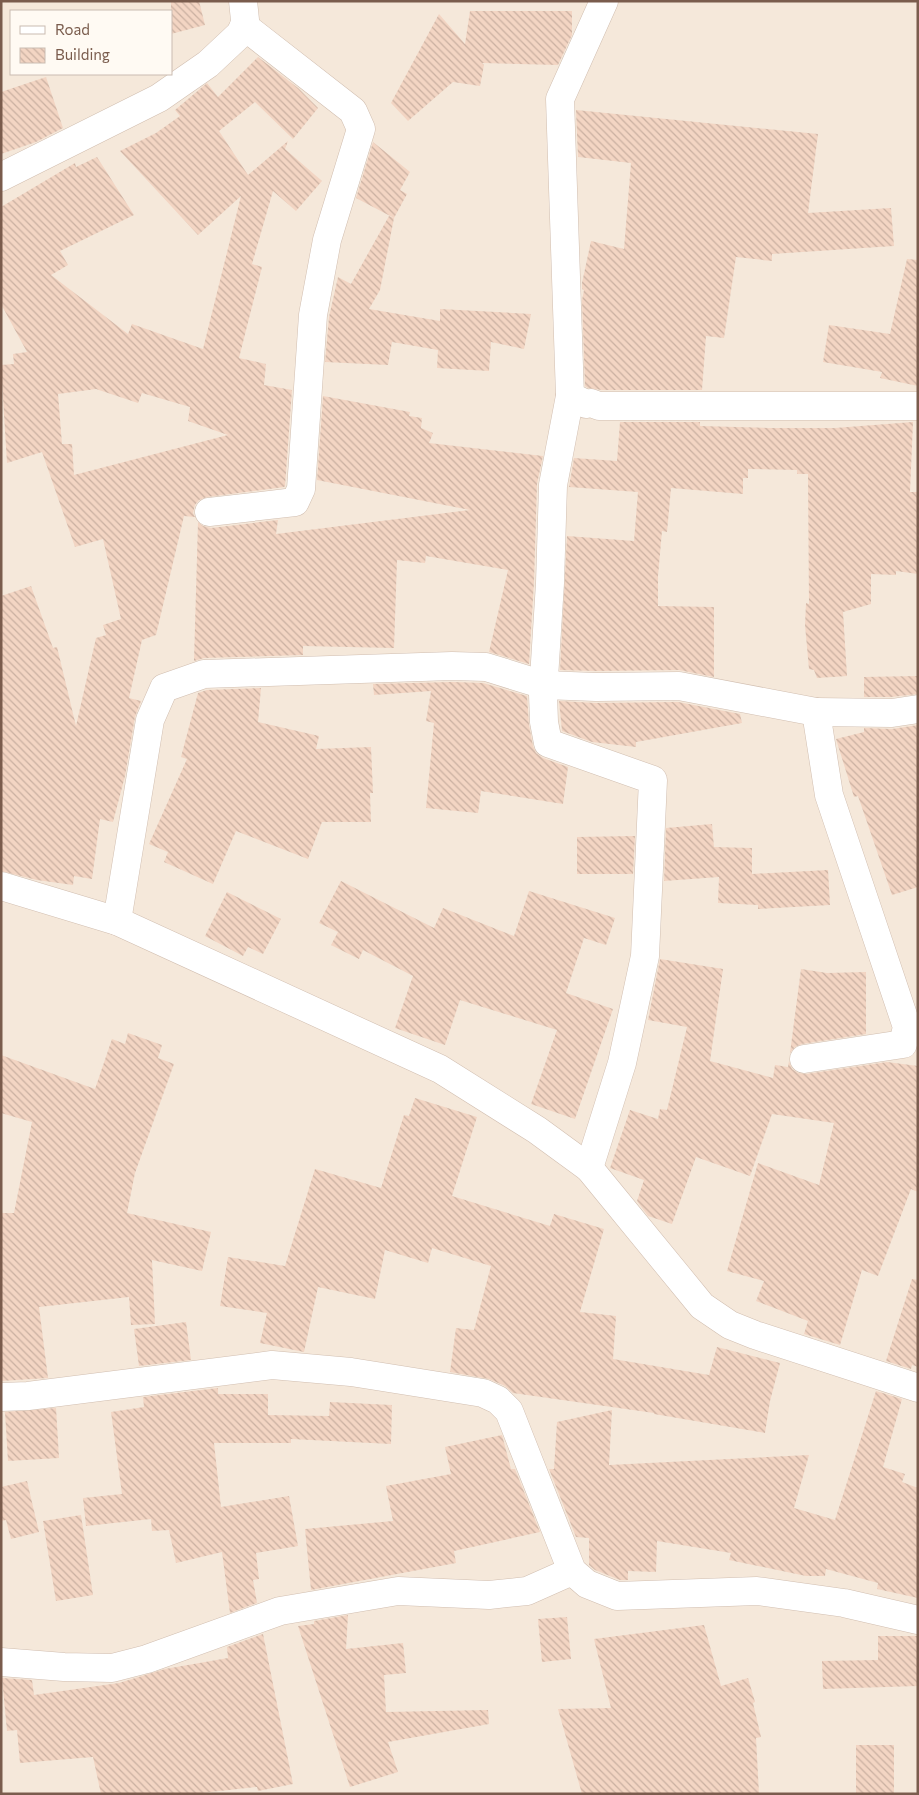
<svg xmlns="http://www.w3.org/2000/svg" width="919" height="1795" viewBox="0 0 919 1795" font-family="Commissioner,sans-serif">
	<defs>
		<pattern id="building-back-hatch" width="6" height="6" patternUnits="userSpaceOnUse" patternTransform="scale(1.25)"><rect width="6" height="6" fill="#f3d5c3"/><path d="M-1 5l2 2M0 0l6 6M5-1l2 2" fill="none" stroke="#cab0a1"/></pattern>
	</defs>
	<rect width="100%" height="100%" fill="#fdf6ec"/>
	<!-- residential -->
	<path fill="#f5e8da" fill-rule="evenodd" d="M1,1H918V1794H1ZM11,11H171V74H11Z"/>
	<!-- building -->
	<g fill="url(#building-back-hatch)" fill-rule="evenodd">
		<path d="M171,1H199L205,25L171,34Z"/>
		<path d="M470,11H572V35L558,65L482,63L484,65L480,86L453,82L408,121L391,103L439,14L465,44Z"/>
		<path d="M258,57L298,88L318,108L293,139L255,102L219,131L248,175L288,141L285,149L322,181L296,211L273,191L252,264L262,267L239,358L266,364L264,385L292,390L285,486L284,487L207,497L199,500L195,505L193,513L195,517L184,516L156,635L142,640L129,698L141,701L135,717L125,776L113,822L100,819L92,879L74,876L73,885L37,880L1,871V596L31,586L53,648L57,647L76,726L96,638L106,635L103,625L121,619L103,539L75,547L42,452L7,463L1,365L14,364L13,354L27,352L1,304V207L75,163L76,167L97,157L134,215L60,251L68,265L51,275L128,334L132,324L203,349L241,196L198,235L120,151L156,133L180,116L175,110L207,83L218,97ZM96,389L138,403L142,393L190,407L188,421L228,435L74,475L72,444H62L58,394Z"/>
		<path d="M46,77L63,128L36,142L1,154V92Z"/>
		<path d="M576,110L818,134L808,213L891,208L894,246L772,254V261L736,257L724,338L706,336L702,390H602L588,388L585,386L582,300L584,290L582,289V283L591,241L624,249L631,163L578,157Z"/>
		<path d="M373,142L410,172L400,190L407,194L394,218L356,198Z"/>
		<path d="M389,216L394,218L380,290L369,309L440,321V309L531,314L524,349L491,342L489,371L437,368L438,350L392,342L388,365L325,362L329,317L338,277L351,284Z"/>
		<path d="M907,259L918,260V386L880,378L882,372L823,362L829,325L890,334Z"/>
		<path d="M323,396L410,412L409,416L422,418L421,428L433,433L429,443L543,456L537,484L534,582L529,664L489,652L508,570L426,556L425,563L397,560L394,648L303,646V655L204,658L194,661L198,522L203,526L211,528L278,520L276,534L470,510L317,480Z"/>
		<path d="M620,422H700V426L769,428H835L913,422L910,492H918V574L896,571V575L871,574V604L843,612L847,676L817,678L814,670L809,669L805,625L806,603L809,604L808,474H797V470L748,469V478H743V494L671,488L667,532L662,531L658,576V606L714,607V677L679,670L596,671L560,670L567,536L634,541L638,492L569,487L574,458L617,461Z"/>
		<path d="M917,676L918,694L891,697H864V677Z"/>
		<path d="M452,682L483,683L527,696L529,725L533,746L536,753L543,758L568,767L563,804L481,791L478,813L426,808L434,723L426,721L431,691L374,695L373,684Z"/>
		<path d="M261,688L258,722L319,736L316,749L371,747L373,793H370L371,822H322L308,859L236,831L213,884L164,862L168,852L149,844L187,759L181,757L198,693L207,690Z"/>
		<path d="M559,701L596,703L678,702L740,714L742,723L636,742V747L592,742L562,731Z"/>
		<path d="M918,725V887L892,895L858,796L854,797L836,739L864,732V728L892,729Z"/>
		<path d="M712,824L714,847L752,848V874L828,870L830,905L758,909V905L718,903L719,877L664,881L666,828Z"/>
		<path d="M635,836L633,874H577V837Z"/>
		<path d="M341,881L434,928L443,908L514,936L529,891L615,918L606,945L584,938L566,993L613,1009L575,1119L531,1104L557,1030L460,1000L445,1045L395,1028L413,976L363,950L359,959L331,945L338,932L319,923Z"/>
		<path d="M227,892L281,919L263,954L248,947L243,956L205,936Z"/>
		<path d="M660,959L723,969L710,1061L773,1078L775,1065L788,1067L789,1061L792,1069L798,1073L806,1074L887,1062L918,1066V1192L911,1189L878,1276L862,1270L840,1345L804,1334L808,1321L756,1301L764,1281L727,1271L758,1163L819,1185L834,1123L772,1114L750,1176L696,1157L672,1224L648,1216L637,1201L644,1180L610,1168L630,1110L658,1119L660,1109L667,1110L687,1027L648,1020Z"/>
		<path d="M801,969L827,973L866,972V1034L802,1044L795,1047L790,1053Z"/>
		<path d="M128,1033L162,1045L158,1058L174,1064L135,1173L127,1213L211,1232L202,1271L152,1260L155,1324L131,1325L129,1297L39,1307L48,1378L1,1381V1213H14L32,1122L1,1113V1055L95,1089L112,1039L125,1044Z"/>
		<path d="M415,1098L477,1117L452,1196L550,1226L554,1214L604,1229L580,1312L616,1316L613,1359L709,1375L717,1347L780,1363L770,1401L765,1433L654,1414V1413L513,1393L505,1386L489,1379L450,1372L456,1328L474,1330L491,1266L432,1248L428,1263L385,1250L375,1299L318,1287L304,1352L260,1343L267,1313L220,1306L228,1257L285,1266L315,1169L381,1188L404,1115L409,1116Z"/>
		<path d="M912,1279L918,1280V1367L912,1365L911,1369L886,1361Z"/>
		<path d="M186,1322L191,1360L139,1366L134,1329Z"/>
		<path d="M218,1388V1394H268V1415L329,1416L330,1402L392,1405L391,1444L291,1439V1443H214L221,1507L289,1496L298,1546L256,1553L259,1579L253,1580L257,1603L230,1613L222,1552L176,1563L169,1530L152,1531L151,1519L86,1526L83,1498L122,1494L111,1412L144,1407L143,1397Z"/>
		<path d="M876,1391L902,1399L883,1467L905,1474L902,1482L918,1488V1598L877,1589L878,1583L826,1569L825,1576H806L729,1560L731,1553L657,1541L656,1572L628,1571V1580H620L595,1570L589,1565V1538L576,1537L549,1469H554L557,1422L612,1410L609,1465L809,1455L794,1508L835,1520Z"/>
		<path d="M56,1408L59,1458L8,1461L5,1412Z"/>
		<path d="M502,1435L511,1469H515L540,1532L454,1551L456,1563L311,1590L305,1529L393,1521L386,1486L451,1474L445,1447Z"/>
		<path d="M27,1481L39,1532L11,1539L6,1520L1,1521V1487Z"/>
		<path d="M81,1515L93,1595L56,1601L43,1521Z"/>
		<path d="M348,1615L346,1649L403,1643L406,1673L384,1675L386,1712L488,1710L489,1724L388,1742L398,1772L350,1787L298,1626L314,1624V1621Z"/>
		<path d="M567,1617L571,1659L542,1662L538,1619Z"/>
		<path d="M704,1625L721,1686L748,1678L755,1702L753,1703L761,1737L756,1738L759,1794H582L558,1709L611,1708L594,1639Z"/>
		<path d="M263,1634L293,1784L258,1791L257,1787L192,1794H101L93,1757L20,1763L17,1730L7,1731L2,1678L32,1680L34,1695L119,1683L165,1669L228,1658L227,1647Z"/>
		<path d="M878,1636H918V1686L823,1689L822,1661L878,1660Z"/>
		<rect x="856" y="1745" width="38" height="49"/>
	</g>
	<g fill="none" stroke-linecap="round" stroke-linejoin="round">
		<!-- minor casing -->
		<g stroke="#d1beb0" stroke-width="29">
			<g id="minor">
				<path d="M604,1L560,99L570,396L586,404L591,403L599,406H918"/>
				<path d="M1,177L159,98L208,64L240,34L244,26L245,20L243,1"/>
				<path d="M570,396L553,485L550,583L543,694L544,722L548,743L653,780L645,956L622,1063L589,1168"/>
				<path d="M209,512L295,502L301,489L313,315L327,240L361,129L353,111L244,26"/>
				<path d="M1,886L117,921L440,1069L537,1130L589,1168L702,1306L730,1325L755,1335L918,1388"/>
				<path d="M117,921L150,720L164,688L204,674L452,666L486,667L544,685L596,687L679,686L816,712"/>
				<path d="M804,1059L903,1044L907,1027L829,795L816,712L892,713L918,709"/>
				<path d="M1,1397L28,1396L272,1365L351,1372L483,1393L498,1400L509,1411L572,1571L587,1584L617,1596L757,1591L844,1603L918,1620"/>
				<path d="M1,1662L64,1667L112,1668L147,1659L280,1611L398,1591L489,1595L527,1591L572,1571"/>
			</g>
		</g>
		<!-- minor -->
		<use href="#minor" stroke="#fff" stroke-width="28"/>
	</g>
	<!-- border -->
	<rect width="919" height="1795" fill="none" stroke="#7a5c4d" stroke-width="5"/>
	<!-- legend -->
	<rect x="10" y="10" width="162" height="65" fill="#fffaf3" stroke="#cabbb1"/>
	<rect x="20" y="26" width="25" height="8" fill="#ffffff" stroke="#cabbb1"/>
	<text x="55" y="35" font-size="15" fill="#7a5c4d">Road</text>
	<rect x="20" y="48" width="25" height="15" fill="url(#building-back-hatch)" stroke="#cabbb1"/>
	<text x="55" y="60" font-size="15" fill="#7a5c4d">Building</text>
</svg>
